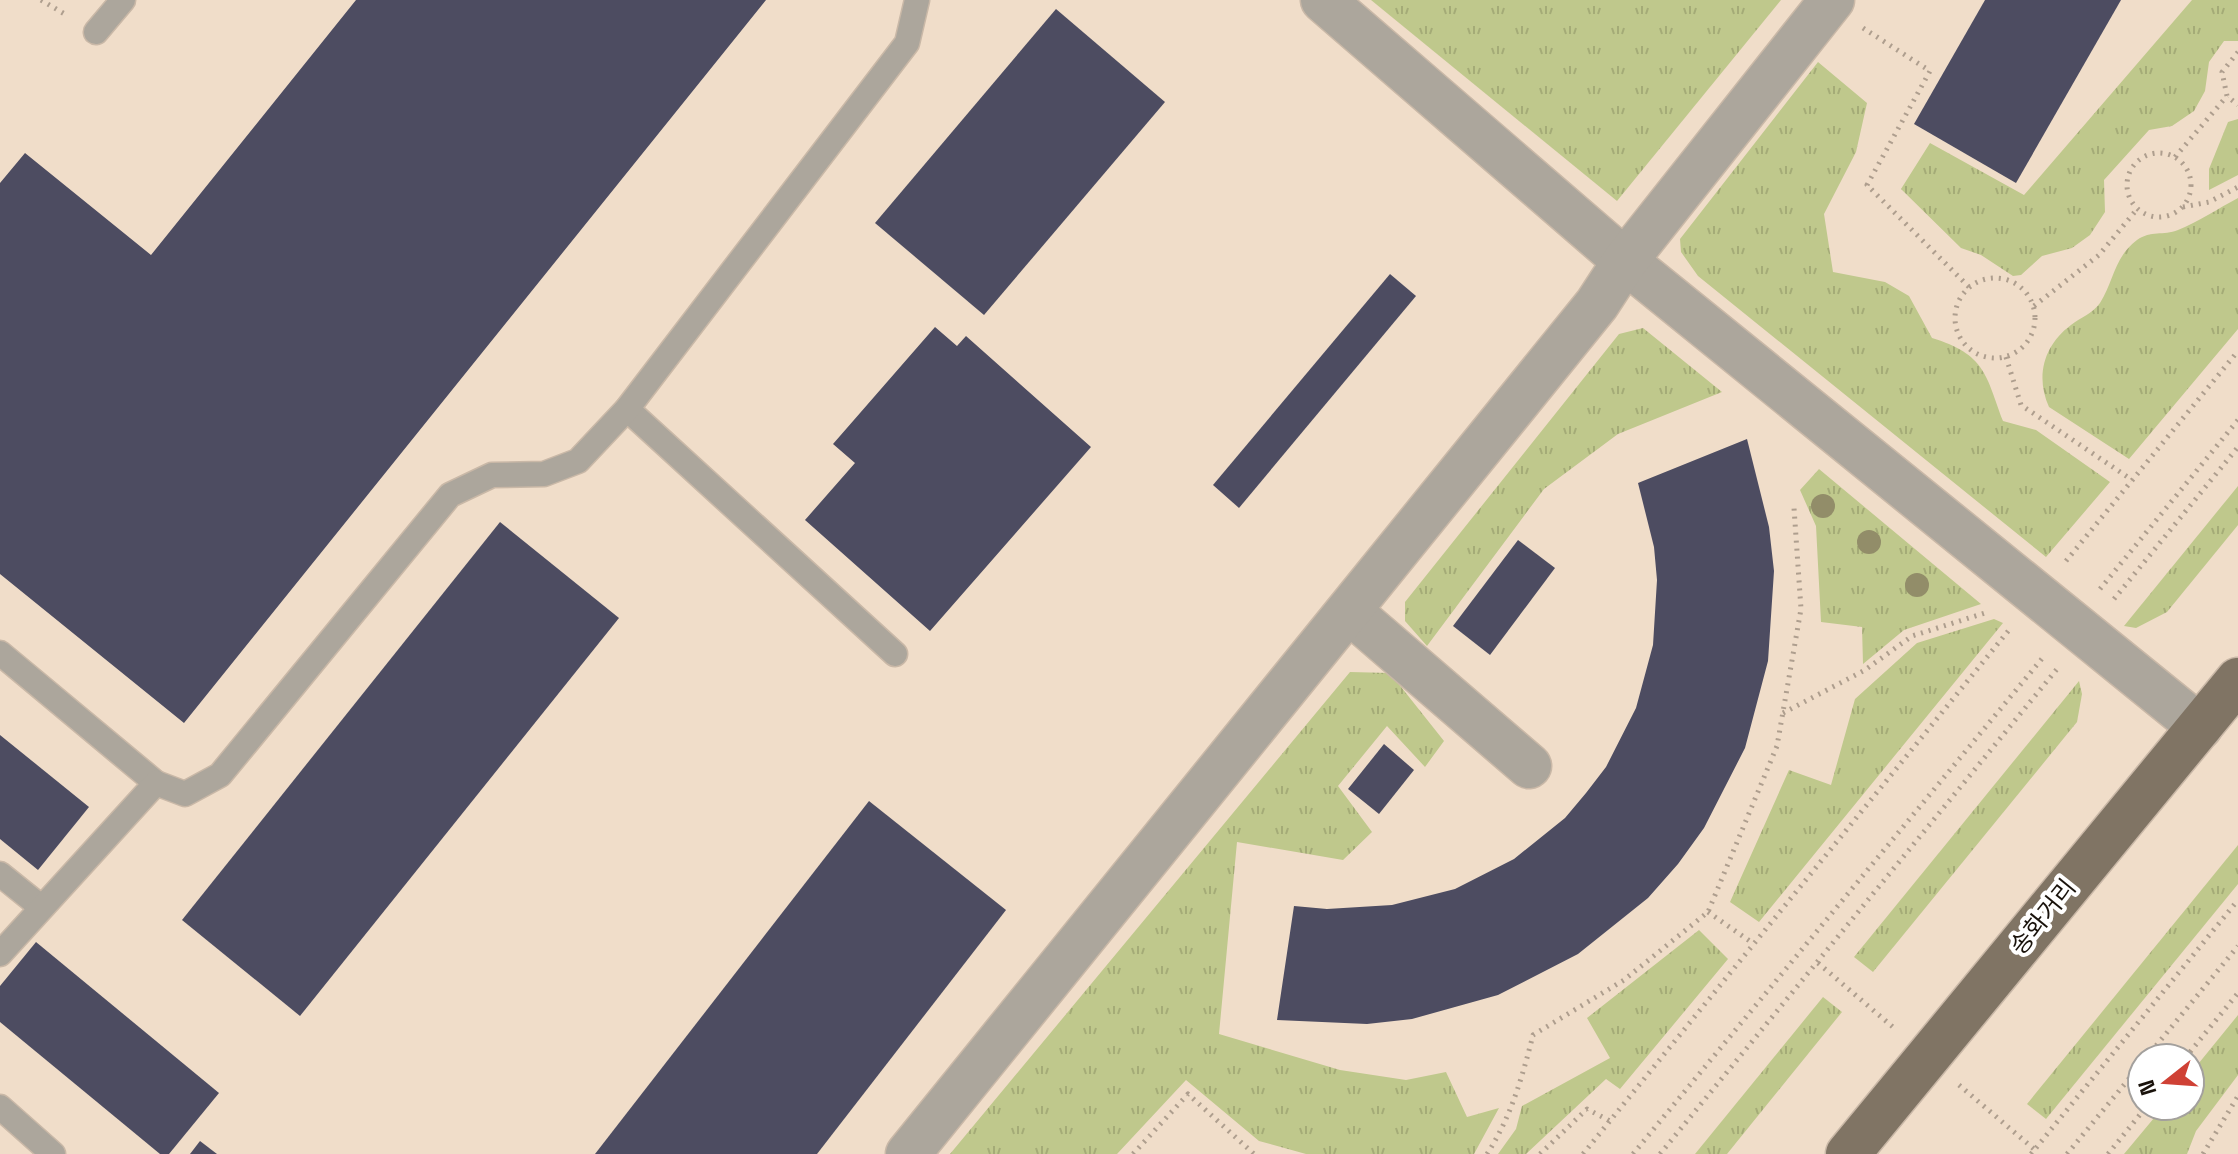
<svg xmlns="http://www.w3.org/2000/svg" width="2238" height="1154" viewBox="0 0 2238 1154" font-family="'Space Grotesk','Noto Sans KR',sans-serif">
	<defs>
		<pattern id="grass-tufts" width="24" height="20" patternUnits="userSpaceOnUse" patternTransform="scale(2)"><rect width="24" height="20" fill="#bfc88c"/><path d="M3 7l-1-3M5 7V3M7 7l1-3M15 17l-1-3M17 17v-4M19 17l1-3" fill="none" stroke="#a4ab77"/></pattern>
	</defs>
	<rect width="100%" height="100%" fill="#f0ddc9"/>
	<!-- grass -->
	<g fill="url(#grass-tufts)">
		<path d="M1371,0H1781L1617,201Z"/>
		<path d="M2192,0H2238V41H2224L2209,62L2205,91L2194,111L2172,126L2149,130L2104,180L2105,212L2090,235L2072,248L2042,256L2021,275L2013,276L1981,255L1961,248L1901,189L1930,143L2024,195Z"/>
		<path d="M1818,62L1867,103L1856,152L1824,214L1833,272L1885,282L1909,296L1932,338C1985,354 1986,375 2003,421L2036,430L2110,482L2046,557L1698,276L1681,252L1680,239Z"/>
		<path d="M2238,119V175L2209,190V169L2228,122Z"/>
		<path d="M2238,198V329L2129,459L2049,407C2035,376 2044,345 2071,325C2081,317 2092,314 2100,303C2114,281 2114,257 2137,240C2151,230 2163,236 2178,230C2198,222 2219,208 2238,198Z"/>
		<path d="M1643,328L1722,392L1618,434L1544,489L1427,646L1405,621V602L1619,334Z"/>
		<path d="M1819,469L1981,604L1904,630L1863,664L1862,627L1821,622L1816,526L1800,490Z"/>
		<path d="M2238,486V525L2167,612L2136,628L2124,626Z"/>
		<path d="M1994,619L2003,623L1759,922L1730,902L1789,770L1831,785L1855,699L1917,643Z"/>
		<path d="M1350,672L1390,673L1444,741L1425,767L1387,726L1338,786L1372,832L1343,860L1237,842L1219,1034L1340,1070L1406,1080L1446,1072L1467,1117L1499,1108L1474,1154H1306L1259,1141L1186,1080L1117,1154H950Z"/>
		<path d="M2079,681L2082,694L2077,722L1873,972L1854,957Z"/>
		<path d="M2238,845V884L2046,1119L2027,1104Z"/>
		<path d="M1699,930L1728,959L1620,1089L1606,1079L1526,1154H1498L1516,1129L1522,1106L1610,1058L1587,1018Z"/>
		<path d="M1823,997L1842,1012L1727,1154H1695Z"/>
		<path d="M2238,1015V1075L2196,1131L2187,1154H2124L2164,1106H2190V1074Z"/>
	</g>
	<!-- building -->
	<g fill="#4d4c61">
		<path d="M356,0H766L184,723L0,574V183L25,153L151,255Z"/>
		<path d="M1985,0H2121L2016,183L1914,124Z"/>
		<path d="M1056,9L1165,102L984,315L875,223Z"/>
		<path d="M1390,274L1416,296L1239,508L1213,485Z"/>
		<path d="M935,327L957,346L966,336L1091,447L930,631L805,520L855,463L833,444Z"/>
		<path d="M1747,439L1769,527L1774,571L1768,661L1745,748L1704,828L1678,864L1648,898L1578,954L1498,995L1412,1019L1367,1024L1277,1020L1294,906L1327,909L1392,905L1455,889L1514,859L1565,818L1586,793L1606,767L1636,708L1653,645L1657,580L1654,547L1638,483Z"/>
		<path d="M500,522L619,618L300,1016L182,920Z"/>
		<path d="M1518,540L1555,568L1490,655L1453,626Z"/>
		<path d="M0,735L89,807L38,870L0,839Z"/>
		<path d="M1384,744L1414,770L1379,814L1348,789Z"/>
		<path d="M869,801L1006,910L817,1154H595Z"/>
		<path d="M36,942L219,1093L169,1154H160L0,1022V986Z"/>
		<path d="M200,1141L217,1154H190Z"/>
	</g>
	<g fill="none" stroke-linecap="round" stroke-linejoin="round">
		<!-- service casing -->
		<g stroke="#c9b8a7" stroke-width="27">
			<g id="service">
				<path d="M96,32L123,0"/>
				<path d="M627,409L895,654"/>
				<path d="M0,653L156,783"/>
				<path d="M0,874L41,907"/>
				<path d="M0,954L156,783L185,794L220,775L450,495L492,475L544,474L578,461L627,409L907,43L917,0"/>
				<path d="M0,1107L53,1154"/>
			</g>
		</g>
		<!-- minor casing -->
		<g stroke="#c9b8a7" stroke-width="47">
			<g id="minor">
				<path d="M1323,0L1625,261L2200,727"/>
				<path d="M1349,611L1529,766"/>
				<path d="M908,1154L1597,304L1625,261L1832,0"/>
			</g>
		</g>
		<!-- primary casing -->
		<g stroke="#c9b8a7" stroke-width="47">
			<path id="primary" d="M1848,1154L2238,680"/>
		</g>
		<!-- path -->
		<g stroke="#ae9e8e" stroke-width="5" stroke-dasharray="2 6" stroke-linecap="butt">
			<path d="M41,0L68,16"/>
			<path d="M1863,28L1930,71L1867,185L1969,287"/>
			<path d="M2238,52L2222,72L2227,96L2238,105"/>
			<circle cx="2159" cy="185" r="32"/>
			<path d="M2175,157L2227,96"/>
			<path d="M2183,207L2209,202L2238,187"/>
			<circle cx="1995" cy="318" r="40"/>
			<path d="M2034,306L2099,255L2138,208"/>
			<path d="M2006,357L2021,405L2132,480"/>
			<path d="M2066,561L2238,351"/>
			<path d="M2100,589L2238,420"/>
			<path d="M2114,599L2238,447"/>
			<path d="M1783,713L1865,670L1912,636L1988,612"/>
			<path d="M1708,912L1754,944"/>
			<path d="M1818,963L1894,1028"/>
			<path d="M2146,1058L2238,946"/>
			<path d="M2185,1058L2238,993"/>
			<path d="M1959,1085L2034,1149"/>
			<path d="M1133,1154L1188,1094L1254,1154"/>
			<path d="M1487,1154C1511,1117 1522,1078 1533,1035L1624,980L1708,912L1777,746L1801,609L1794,508"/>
			<path d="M1540,1154L1587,1109L1610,1121"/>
			<path d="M1583,1154L2009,630"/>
			<path d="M1633,1154L2045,655"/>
			<path d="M1660,1154L2057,669"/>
			<path d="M2031,1154L2238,900"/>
			<path d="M2067,1154L2142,1063"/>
			<path d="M2108,1154L2147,1106"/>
			<path d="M2203,1154L2238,1096"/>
		</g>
		<!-- service -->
		<use href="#service" stroke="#aca69c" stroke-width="24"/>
		<!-- minor -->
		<use href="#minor" stroke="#aca69c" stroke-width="44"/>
		<!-- primary -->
		<use href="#primary" stroke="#807464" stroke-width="44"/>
	</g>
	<!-- trees -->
	<g fill="#928d69">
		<circle cx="1823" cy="506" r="12"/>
		<circle cx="1869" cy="542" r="12"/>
		<circle cx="1917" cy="585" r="12"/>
	</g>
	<g text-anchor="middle" stroke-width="8" stroke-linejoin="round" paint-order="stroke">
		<!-- street labels -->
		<g font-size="24" fill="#19120b" stroke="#fff">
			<text transform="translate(2043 917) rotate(-51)" y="8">송화거리</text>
		</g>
	</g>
	<!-- north arrow -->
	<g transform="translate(2166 1082) rotate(253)"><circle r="38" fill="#ffffff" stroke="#a3a09d" stroke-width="2"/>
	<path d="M0-6L14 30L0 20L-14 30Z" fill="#cf4135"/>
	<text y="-12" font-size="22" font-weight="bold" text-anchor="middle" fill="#19120b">N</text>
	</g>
</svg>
